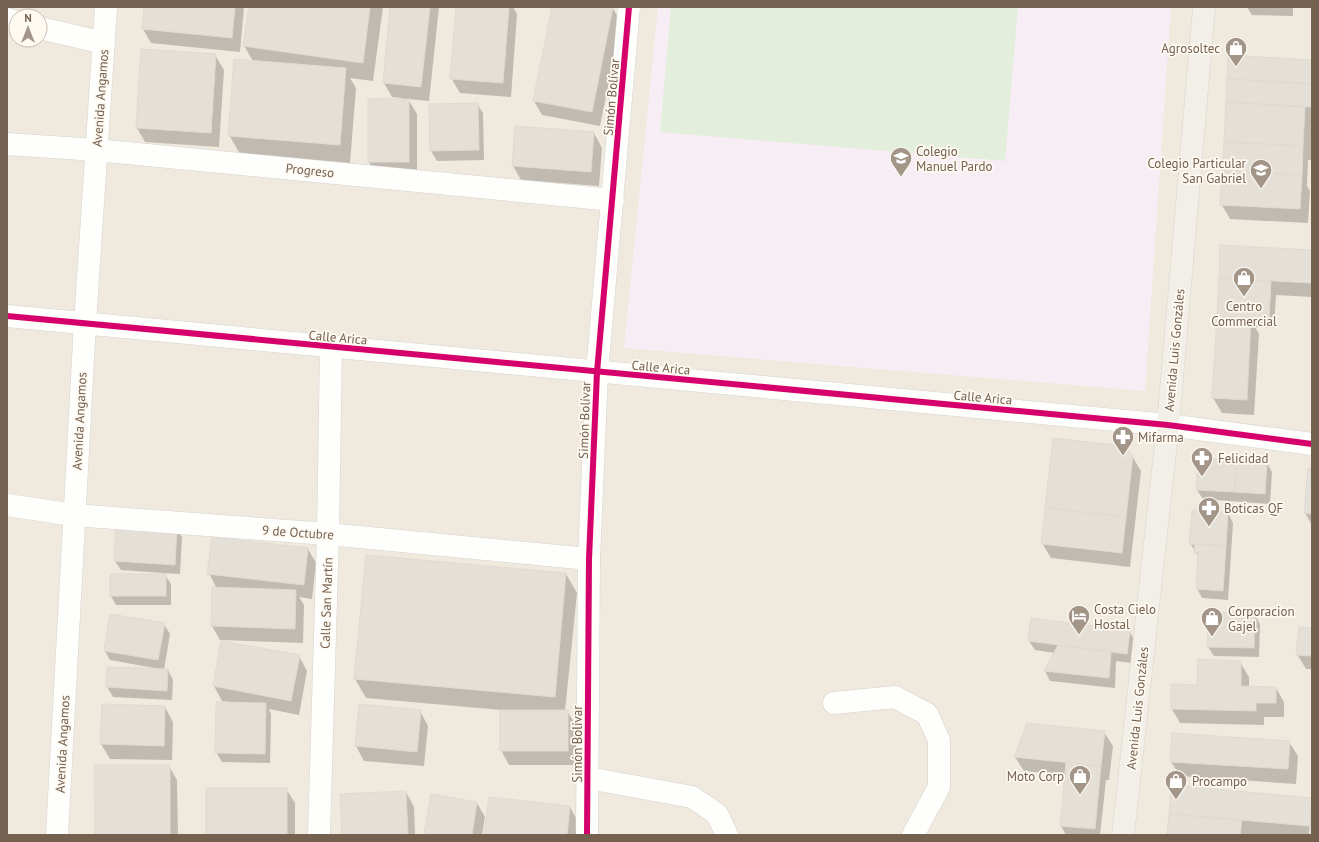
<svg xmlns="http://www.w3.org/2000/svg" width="1319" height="842" viewBox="0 0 1319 842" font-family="'PT Sans',sans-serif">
	<rect width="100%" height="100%" fill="#f8f6f0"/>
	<!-- residential -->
	<path fill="#f0e9de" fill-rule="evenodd" d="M7,7H1312V835H7ZM16,16H40V40H16Z"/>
	<!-- education -->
	<path fill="#f6eef4" d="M658,7H1171L1145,391L624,348Z"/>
	<!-- green -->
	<path fill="#e4eedc" d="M671,7H1018L1005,161L660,132Z"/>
	<!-- shadow -->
	<g fill="#0003">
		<path d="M145,7H244L240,52L151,43L143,29Z"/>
		<path d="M250,7H383L373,81L350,78L356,88L350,163L240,154L229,135L253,61L244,46Z"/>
		<path d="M391,7H439L429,101L408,99L417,114V176H377L369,162L402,100V98L392,97L384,83Z"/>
		<path d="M457,7H513L517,14L511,97L460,93L451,78Z"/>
		<path d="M553,7H612L621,22L600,126L542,115L534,101Z"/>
		<path d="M1247,7H1293V16L1252,15Z"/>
		<path d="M215,55L224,70L219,147L145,142L137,128Z"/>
		<path d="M1229,56L1312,61V147L1311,160H1308L1307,186L1310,191L1308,223L1230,219L1222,205Z"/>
		<path d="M477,104L483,113L484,160L437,161L431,151L430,105Z"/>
		<path d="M594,133L602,148L599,186L521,180L513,166Z"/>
		<path d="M1221,246L1312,251V297L1276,295L1274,328L1255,327L1259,334L1254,415L1222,413L1213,398Z"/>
		<path d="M1132,456L1141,471L1130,567L1051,558L1042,543Z"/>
		<path d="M1267,463L1272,472L1270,504L1203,499L1197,490Z"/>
		<path d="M1312,470V525L1305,513Z"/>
		<path d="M1228,513L1233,523L1228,600L1202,598L1197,588L1199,558L1190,543Z"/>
		<path d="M176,528L182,537L180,574L164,573L171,584V605H116L111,596L163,575V573L121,570L115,561Z"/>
		<path d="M308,549L316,563L312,599L299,597L304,605L303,643L220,640L212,626L217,589L209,573Z"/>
		<path d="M566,574L577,593L565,711H567L576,725V765H509L501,750V710L366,698L355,679Z"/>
		<path d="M1254,614L1260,624L1259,657L1214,656L1208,647L1213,628Z"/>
		<path d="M164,624L170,634L164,670H168L173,680L172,700L113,697L107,687L108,668L160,670V669L110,660L105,651Z"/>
		<path d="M1312,629V669H1306L1297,654Z"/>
		<path d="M1129,631L1135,641L1132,663L1116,661L1115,688L1050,681L1045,671L1055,653L1035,650L1029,641Z"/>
		<path d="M299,656L307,671L299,715L269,709L271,714L270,763L222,762L216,752L231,702L222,701L214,686Z"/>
		<path d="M1240,662L1249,677V687L1276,688L1284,702V717H1264V725L1180,723L1172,709L1198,686Z"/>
		<path d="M103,705L165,707L173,722L172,760L110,759L101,744Z"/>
		<path d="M360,705L420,711L428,726L424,766L364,761L356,746Z"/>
		<path d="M1104,732L1113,746L1109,780H1106L1100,835H1066L1061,826L1066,775L1024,771L1015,757Z"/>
		<path d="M1289,742L1298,756L1296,784L1180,776L1171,762Z"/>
		<path d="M169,766L177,780L178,835H96Z"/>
		<path d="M1173,786L1312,799V835H1168Z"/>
		<path d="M286,789L295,803V835H207Z"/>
		<path d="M406,792L414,807L415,835H343Z"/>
		<path d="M477,803L485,817L482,835H425Z"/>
		<path d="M570,807L578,822L577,835H485Z"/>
	</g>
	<!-- building -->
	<g fill="#e4dfd7" stroke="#e0dad2">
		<path d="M144,7H235L232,38L142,29Z"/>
		<path d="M249,7H370L363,63L243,46Z"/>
		<path d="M390,7H430L421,87L383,83Z"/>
		<path d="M456,7H509L503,83L450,79Z"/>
		<path d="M552,7H613L592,112L533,101Z"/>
		<path d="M141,49L216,54L211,133L136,128Z"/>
		<path d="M1228,55L1312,60V84L1227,79Z"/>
		<path d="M234,59L346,68L340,145L228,136Z"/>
		<path d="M1227,79L1312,84V107L1226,102Z"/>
		<rect x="368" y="99" width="41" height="63"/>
		<path d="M1226,102L1305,107L1303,146L1224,142Z"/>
		<path d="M478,103L479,150L430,151L429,104Z"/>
		<path d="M515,126L594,132L591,172L512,166Z"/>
		<path d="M1224,142L1303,146L1302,175L1222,171Z"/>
		<path d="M1222,171L1302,175L1300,209L1220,205Z"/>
		<path d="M1220,245L1312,250V283L1219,278Z"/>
		<path d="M1219,278L1271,281L1269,319L1217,316Z"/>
		<path d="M1217,316L1251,318L1247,400L1212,398Z"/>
		<path d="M1053,438L1125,446L1133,455L1126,517L1045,508Z"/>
		<path d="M1198,458L1236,460L1235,492L1196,490Z"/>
		<path d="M1236,460L1267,462L1265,494L1235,492Z"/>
		<path d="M1308,468L1312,469V514L1304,513Z"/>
		<path d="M1045,508L1126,517L1122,553L1041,544Z"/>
		<path d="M1192,510L1228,512L1226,546L1189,544Z"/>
		<path d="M116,523L177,527L175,565L114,561Z"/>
		<path d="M212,537L308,548L304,585L207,574Z"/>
		<path d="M1195,544L1226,546L1223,591L1196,589L1198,553H1194Z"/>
		<path d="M366,555L566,573L555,697L354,679Z"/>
		<rect x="110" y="574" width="56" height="22"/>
		<path d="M212,587L296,590L295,629L211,626Z"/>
		<path d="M1212,612L1255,613L1254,648L1207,647L1208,627H1212Z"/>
		<path d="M110,614L165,623L158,660L104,651Z"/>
		<path d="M1031,618L1130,631L1127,654L1028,641Z"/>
		<path d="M1299,627L1312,628V656L1296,655Z"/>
		<path d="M221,641L300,655L291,701L213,686Z"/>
		<path d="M1058,645L1111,652L1109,678L1044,671Z"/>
		<path d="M1198,659L1241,661V686L1276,687V703H1256V711L1171,709V684L1197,685Z"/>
		<path d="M107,667L168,669L167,691L106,687Z"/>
		<path d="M216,702L266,703L265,754L215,753Z"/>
		<path d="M102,704L165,706L164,746L100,744Z"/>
		<path d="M359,704L421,710L417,752L355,746Z"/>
		<rect x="500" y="710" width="68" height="41"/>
		<path d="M1027,723L1105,731L1101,766L1014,757Z"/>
		<path d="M1172,733L1290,741L1288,769L1170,762Z"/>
		<path d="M1066,762L1101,766L1095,829L1060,826Z"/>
		<path d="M94,765H170V835H95Z"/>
		<path d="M1172,785L1312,798L1310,826L1169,814Z"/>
		<rect x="206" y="788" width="81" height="47"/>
		<path d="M406,791L408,835H342L340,794Z"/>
		<path d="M431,794L477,802L472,835H424Z"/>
		<path d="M489,797L570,806L567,835H484Z"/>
		<path d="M1312,804V835H1309L1310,826Z"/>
		<path d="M1169,814L1242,820L1240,835H1167Z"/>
	</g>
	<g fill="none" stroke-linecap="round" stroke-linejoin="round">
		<!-- minor casing -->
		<g stroke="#d7d3ce" stroke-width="23">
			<g id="minor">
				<path d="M7,19L16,22"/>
				<path d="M40,28L104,43"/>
				<path d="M7,144L96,150L613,200"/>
				<path d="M7,316L1168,425L1312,444"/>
				<path d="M7,505L74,515L328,534L589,559"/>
				<path d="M834,703L895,697L927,714L939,740V787L913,835"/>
				<path d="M588,778L692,797L717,814L727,835"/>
				<path d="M57,835L85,323L106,7"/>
				<path d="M319,835L328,534L331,347"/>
				<path d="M587,835L589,559L597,372L629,7"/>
			</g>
		</g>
		<!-- major casing -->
		<g stroke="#d9d3cc" stroke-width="23">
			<path id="major" d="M1123,835L1168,425L1204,7"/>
		</g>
		<!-- minor -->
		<use href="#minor" stroke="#fefefd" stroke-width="22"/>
		<!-- major -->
		<use href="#major" stroke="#f2efe8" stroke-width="22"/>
		<!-- cycleway casing -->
		<g stroke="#fefaf2" stroke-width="8">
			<g id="cycleway">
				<path d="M7,316L1168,425L1312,444"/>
				<path d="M587,835L589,559L597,372L629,7"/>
			</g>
		</g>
		<!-- cycleway -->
		<use href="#cycleway" stroke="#d6006c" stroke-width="6"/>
	</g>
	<!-- icons -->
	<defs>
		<g id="shop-pin" transform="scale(1.15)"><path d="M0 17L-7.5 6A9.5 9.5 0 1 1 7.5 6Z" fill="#a39588" stroke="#fefaf2"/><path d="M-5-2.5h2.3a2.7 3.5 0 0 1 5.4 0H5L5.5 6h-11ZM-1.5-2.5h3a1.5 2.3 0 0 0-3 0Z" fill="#fff"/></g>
		<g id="university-pin" transform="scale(1.15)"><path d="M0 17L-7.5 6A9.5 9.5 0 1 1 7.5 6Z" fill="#a39588" stroke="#fefaf2"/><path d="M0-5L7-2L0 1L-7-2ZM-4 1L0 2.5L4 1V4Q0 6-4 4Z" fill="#fff"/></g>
		<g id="pharmacy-pin" transform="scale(1.15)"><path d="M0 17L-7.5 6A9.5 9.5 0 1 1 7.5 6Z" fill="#a39588" stroke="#fefaf2"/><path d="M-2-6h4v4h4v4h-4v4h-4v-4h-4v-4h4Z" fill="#fff"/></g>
		<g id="hotel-pin" transform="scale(1.15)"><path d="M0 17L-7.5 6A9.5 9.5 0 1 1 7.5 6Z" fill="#a39588" stroke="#fefaf2"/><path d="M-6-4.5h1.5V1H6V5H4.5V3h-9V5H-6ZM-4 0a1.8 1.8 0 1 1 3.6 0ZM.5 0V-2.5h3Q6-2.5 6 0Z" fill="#fff"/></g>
	</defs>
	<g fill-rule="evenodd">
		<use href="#shop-pin" x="1236" y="48"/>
		<use href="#university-pin" x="901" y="158"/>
		<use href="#university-pin" x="1261" y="170"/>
		<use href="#shop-pin" x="1244" y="278"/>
		<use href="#pharmacy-pin" x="1123" y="437"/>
		<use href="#pharmacy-pin" x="1202" y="458"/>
		<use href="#pharmacy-pin" x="1209" y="508"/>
		<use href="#hotel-pin" x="1079" y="616"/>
		<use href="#shop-pin" x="1212" y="618"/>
		<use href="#shop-pin" x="1080" y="776"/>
		<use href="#shop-pin" x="1176" y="781"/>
	</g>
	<g text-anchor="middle" stroke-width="3.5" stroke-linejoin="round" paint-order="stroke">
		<!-- poi labels -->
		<g font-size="13" fill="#756150" stroke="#fefaf2" text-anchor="start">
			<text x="1220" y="53" text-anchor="end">Agrosoltec</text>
			<text x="916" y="156">Colegio<tspan x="916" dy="15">Manuel Pardo</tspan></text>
			<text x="1246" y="168" text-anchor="end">Colegio Particular<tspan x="1246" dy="15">San Gabriel</tspan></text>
			<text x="1244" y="311" text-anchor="middle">Centro<tspan x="1244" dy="15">Commercial</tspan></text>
			<text x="1138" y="442">Mifarma</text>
			<text x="1218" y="463">Felicidad</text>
			<text x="1224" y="513">Boticas QF</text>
			<text x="1094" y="614">Costa Cielo<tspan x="1094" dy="15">Hostal</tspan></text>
			<text x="1228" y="616">Corporacion<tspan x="1228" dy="15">Gajel</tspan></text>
			<text x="1064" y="781" text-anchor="end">Moto Corp</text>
			<text x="1192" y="786">Procampo</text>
		</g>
		<!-- street labels -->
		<g font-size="13" fill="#756150" stroke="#fefaf2">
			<text transform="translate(611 97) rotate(-85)" y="5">Simón Bolívar</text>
			<text transform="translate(100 98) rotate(-86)" y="5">Avenida Angamos</text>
			<text transform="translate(310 170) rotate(6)" y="5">Progreso</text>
			<text transform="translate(338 337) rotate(5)" y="5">Calle Arica</text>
			<text transform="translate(1174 350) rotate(-85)" y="5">Avenida Luis Gonzáles</text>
			<text transform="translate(661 367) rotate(5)" y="5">Calle Arica</text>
			<text transform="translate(983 397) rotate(5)" y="5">Calle Arica</text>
			<text transform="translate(584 420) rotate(-88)" y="5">Simón Bolívar</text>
			<text transform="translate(79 421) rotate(-87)" y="5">Avenida Angamos</text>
			<text transform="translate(298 532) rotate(4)" y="5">9 de Octubre</text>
			<text transform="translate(326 603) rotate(-88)" y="5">Calle San Martín</text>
			<text transform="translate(1137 708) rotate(-84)" y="5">Avenida Luis Gonzáles</text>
			<text transform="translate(62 744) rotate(-87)" y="5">Avenida Angamos</text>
			<text transform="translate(577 744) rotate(-90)" y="5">Simón Bolívar</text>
		</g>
	</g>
	<!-- border -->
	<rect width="1319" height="842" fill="none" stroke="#756150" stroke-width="16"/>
	<!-- north arrow -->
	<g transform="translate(28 28)"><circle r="19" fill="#fefaf2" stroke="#c7bdb1"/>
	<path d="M0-3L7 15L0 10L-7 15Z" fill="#a39588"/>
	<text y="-6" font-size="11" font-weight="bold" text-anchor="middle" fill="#756150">N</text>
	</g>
</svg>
